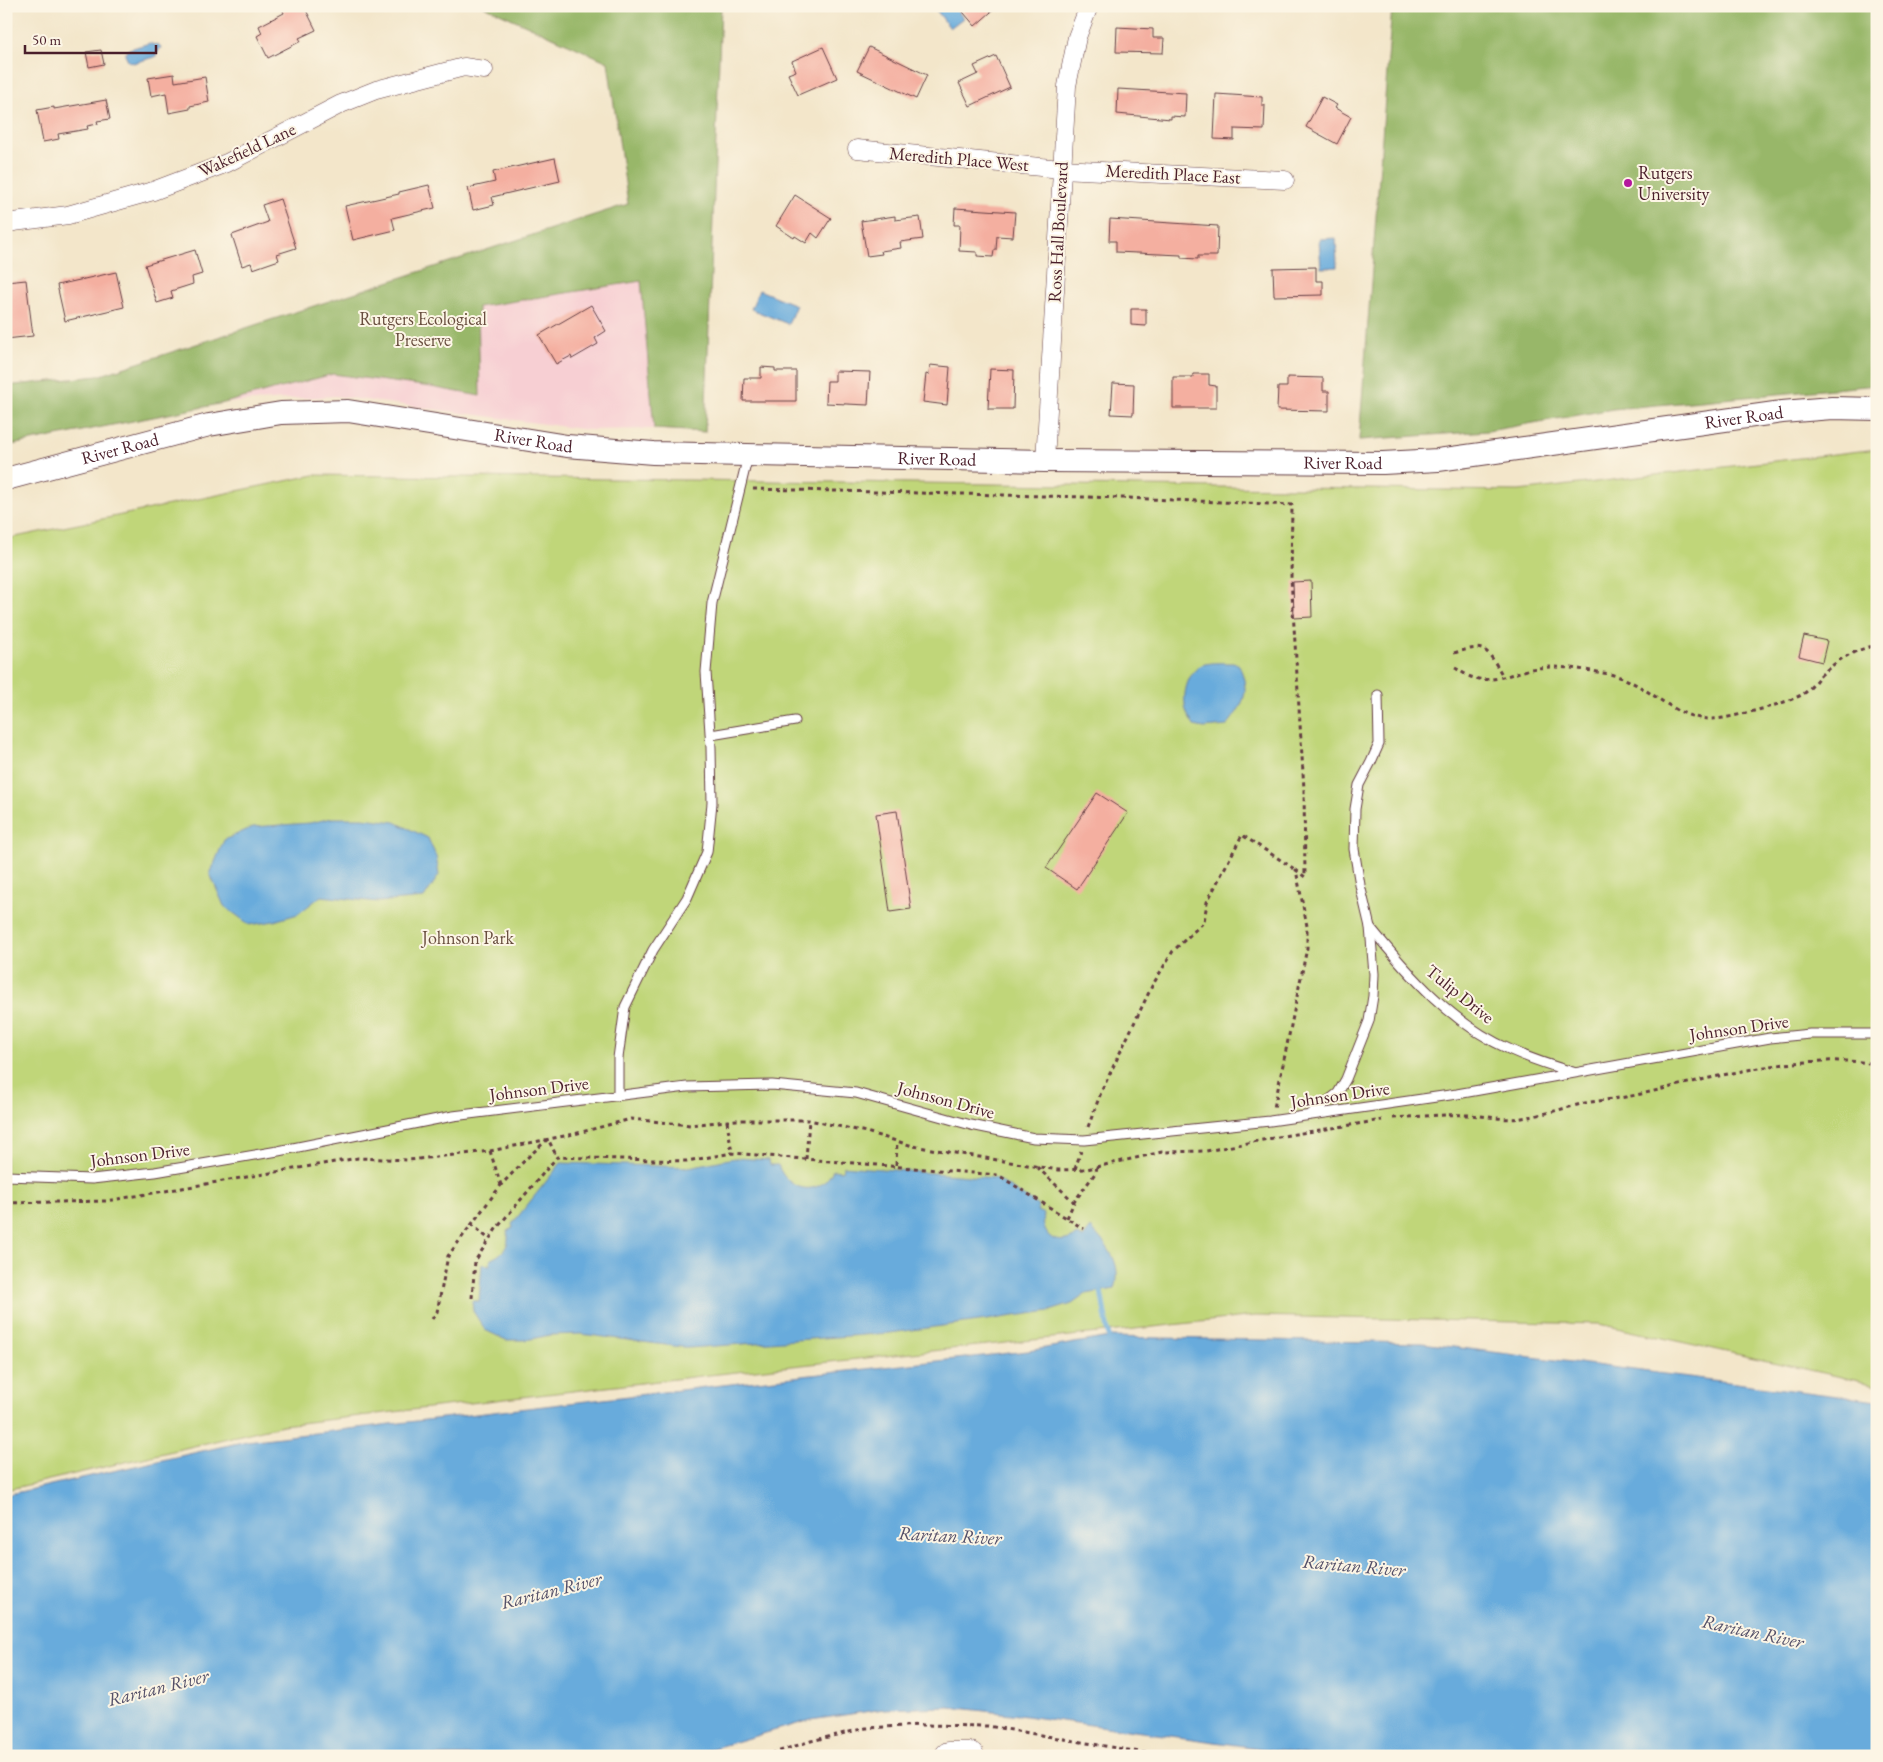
<svg xmlns="http://www.w3.org/2000/svg" width="1883" height="1762" viewBox="0 0 1883 1762" font-family="'EB Garamond',serif">
	<rect width="100%" height="100%" fill="#fcf5e5"/>
	<filter id="ink" filterUnits="userSpaceOnUse"><feTurbulence type="fractalNoise" baseFrequency=".02" numOctaves="2"/><feDisplacementMap in="SourceGraphic" scale="10" xChannelSelector="R" yChannelSelector="G"/><feConvolveMatrix kernelMatrix="1 2 1 2 8 2 1 2 1" color-interpolation-filters="sRGB"/></filter>
	<filter id="wash" filterUnits="userSpaceOnUse"><feTurbulence type="fractalNoise" baseFrequency=".0096" numOctaves="4" result="noise"/><feDisplacementMap in="SourceGraphic" scale="20" xChannelSelector="R" yChannelSelector="G"/><feGaussianBlur stdDeviation="1.12" result="paint"/><feColorMatrix in="noise" values="0 0 0 0 0 0 0 0 0 0 0 0 0 0 0 0 0 1.4 0 .05"/><feComposite in="paint" operator="in"/></filter>
	<g filter="url(#wash)">
		<rect width="100%" height="100%" fill="#f3e6ca"/>
		<!-- built -->
		<path fill="#f7cfd3" d="M484,6H721L705,432L654,429L589,430L335,396L224,403L6,446V386L98,376L628,204L608,62Z"/>
		<!-- green -->
		<path fill="#c0d679" stroke="#857a52" d="M1877,449V1385L1599,1324L1255,1316L709,1375L283,1425L6,1490V539L314,475L1519,491Z"/>
		<!-- forest -->
		<g fill="#98b769" stroke="#716b4a">
			<path d="M484,6H721L705,432L654,429L641,281L478,307L480,396L431,387L333,374L224,403L6,446V386L98,376L628,204L608,62Z"/>
			<path d="M1392,6H1877V385L1613,409L1488,431L1359,440Z"/>
		</g>
		<!-- water -->
		<g fill="#67abdc" stroke="#586584">
			<path d="M933,6H954L963,18L950,28Z"/>
			<path d="M150,43L154,45L158,44L161,47L155,57L133,63L128,61L125,54L129,49Z"/>
			<path d="M1336,238L1337,267L1321,268L1319,239Z"/>
			<path d="M759,290L796,305L788,324L751,309Z"/>
			<path d="M1233,663L1239,665C1251,693 1244,703 1227,726L1204,728L1194,726C1190,719 1185,712 1185,704C1183,690 1190,668 1205,664C1214,662 1224,663 1233,663Z"/>
			<path d="M332,818H363L395,822L428,838L436,856L439,875L424,898L378,902L321,896L298,914L274,921L250,925L224,906L210,874L224,840L253,827L310,823Z"/>
			<path d="M734,1158L769,1160L770,1165H778C788,1192 820,1198 833,1170L842,1171L843,1166L995,1178L1039,1206L1037,1211L1044,1214C1040,1237 1058,1248 1077,1235L1083,1238L1091,1228C1107,1246 1123,1262 1115,1289L1086,1294L1072,1304L1050,1311L979,1321L890,1333L689,1348L581,1334L550,1335L526,1340H506L485,1330L473,1311L472,1301H479L482,1264L490,1265L491,1259C503,1254 511,1245 507,1231L513,1228L512,1224L561,1163L689,1167Z"/>
			<path d="M1109,1337L1422,1343L1877,1401V1756H1316L1011,1714L949,1707L884,1709L811,1720L686,1756H6V1495L247,1441L748,1382L1028,1351Z"/>
		</g>
		<g fill="none" stroke-linecap="round" stroke-linejoin="round">
			<!-- stream -->
			<path stroke="#67abdc" stroke-width="5" d="M1101,1291L1109,1337"/>
		</g>
		<g id="blocks">
			<!-- building -->
			<g fill="#f4afa0">
				<path d="M281,6H304L316,30L299,38L301,41L268,58L257,36L262,33L259,26L284,13Z"/>
				<path d="M958,6H998L975,26Z"/>
				<path d="M1117,27L1153,29V38H1164L1163,53L1116,52Z"/>
				<path d="M823,47L837,78L798,95L788,74L796,71L792,61Z"/>
				<path d="M869,47L927,75L916,99L857,71Z"/>
				<path d="M101,50L104,64L89,67L86,52Z"/>
				<path d="M996,56L1010,87L970,106L959,83L978,74L974,66Z"/>
				<path d="M174,74L175,82L205,77L209,102L190,106V109L169,113L166,93L151,96L148,78Z"/>
				<path d="M1118,89L1186,93L1185,117L1171,116V119L1117,114Z"/>
				<path d="M1216,94L1262,97V105H1265L1264,130L1234,129V140L1214,139Z"/>
				<path d="M1322,97L1337,105L1335,108L1351,117L1337,144L1306,127Z"/>
				<path d="M106,100L110,119L97,121L98,124L87,126L88,129L58,134L59,139L43,142L37,110L54,107V109Z"/>
				<path d="M555,158L560,181L492,197L494,205L473,210L468,188L495,182L493,172Z"/>
				<path d="M429,185L435,208L392,218L395,230L353,240L345,206L399,194V192Z"/>
				<path d="M795,195L831,218L818,238L812,233L806,243L795,236L794,238L776,226Z"/>
				<path d="M280,199L296,248L277,254L279,260L253,269L251,263L242,266L232,235L268,222L262,205Z"/>
				<path d="M955,208L1015,212L1013,237L997,236L996,250H994L993,257L977,256V252L959,251L960,225H954Z"/>
				<path d="M895,216V220L920,217L923,239L900,242L901,248L881,251L882,254L867,256L861,221Z"/>
				<path d="M1110,219L1218,226L1217,256H1198V259L1181,258V255L1116,252V241H1109Z"/>
				<path d="M195,250L202,274L192,277L193,284L171,291L173,298L157,303L145,265Z"/>
				<path d="M1316,267V281H1323V295L1274,296L1273,268Z"/>
				<path d="M116,272L124,307L65,321L57,285Z"/>
				<path d="M26,280L33,336L6,339V282Z"/>
				<path d="M591,305L606,331L595,338L598,344L572,359L571,356L556,364L539,335Z"/>
				<path d="M1131,309H1146V326L1131,325Z"/>
				<path d="M930,365L950,367L947,405L923,402L926,374L929,375Z"/>
				<path d="M761,367L775,368V371H796V401H743L744,378H761Z"/>
				<path d="M990,369L1014,370L1013,409H988Z"/>
				<path d="M835,371L870,372L868,405L826,403L827,381H835Z"/>
				<path d="M1193,374H1209V385L1216,386V408H1173V377H1193Z"/>
				<path d="M1287,377L1323,378V391H1329V411L1277,410L1278,387H1287Z"/>
				<path d="M1113,383L1134,384L1133,415L1111,414Z"/>
				<path d="M1311,581L1312,617L1294,618L1293,582Z"/>
				<path d="M1804,636L1827,641L1822,662L1799,656Z"/>
				<path d="M1097,793L1128,813L1077,889L1046,868Z"/>
				<path d="M897,811L911,909L890,912L876,814Z"/>
			</g>
		</g>
	</g>
	<g filter="url(#ink)">
		<use href="#blocks" fill-opacity="0" stroke="#633d43" stroke-width="1"/>
		<g fill="none" stroke-linecap="round" stroke-linejoin="round">
			<!-- service casing -->
			<g stroke="#633d43" stroke-width="11">
				<g id="service">
					<path d="M711,735L795,721"/>
					<path d="M1370,927C1409,975 1453,1025 1511,1050C1531,1059 1552,1066 1573,1072"/>
					<path d="M618,1095V1058L625,1007L653,950L687,898L707,852L712,803L711,748L706,672L712,603L748,456"/>
					<path d="M1311,1114L1338,1093L1346,1079L1369,1021L1373,996L1374,974L1370,927L1360,885L1354,849L1355,809L1359,785L1371,762L1379,744L1378,695"/>
					<path d="M6,1176L92,1179L155,1172L278,1151L453,1116L687,1087L772,1085L856,1093L971,1125L1034,1138L1084,1140L1270,1121L1457,1094L1770,1038L1810,1034H1877"/>
				</g>
			</g>
			<!-- minor casing -->
			<g stroke="#633d43" stroke-width="19">
				<g id="minor">
					<path d="M857,149L1061,169L1285,180"/>
					<path d="M6,223L68,215L153,191L227,163L341,104L376,90L464,67L484,70"/>
					<path d="M1045,461L1067,86L1077,37L1089,6"/>
				</g>
			</g>
			<!-- tertiary casing -->
			<g stroke="#633d43" stroke-width="24">
				<g id="tertiary">
					<path id="s1" d="M6,479L209,425L281,413L348,411L567,446L653,453L1045,461L1383,463L1438,460L1782,412L1832,408L1877,409"/>
				</g>
			</g>
			<!-- motorway casing -->
			<g stroke="#633d43" stroke-width="29">
				<path id="motorway" d="M949,1756H970"/>
			</g>
			<!-- path -->
			<g stroke="#633d43" stroke-width="3" stroke-dasharray="4 4" stroke-linecap="butt">
				<path d="M753,489L1126,498L1292,505L1291,578L1304,789L1305,877L1296,870L1307,926V948L1274,1108"/>
				<path d="M1454,653C1487,643 1486,648 1503,676"/>
				<path d="M1455,668C1461,671 1468,677 1475,678C1495,684 1518,670 1538,668C1561,665 1586,670 1609,674C1652,683 1675,726 1723,718C1741,715 1788,703 1803,694C1810,690 1815,681 1821,675C1840,658 1852,651 1877,645"/>
				<path d="M1393,1118C1417,1117 1442,1114 1465,1115C1484,1115 1503,1121 1522,1118C1543,1115 1564,1108 1585,1103C1604,1100 1623,1098 1641,1094C1717,1077 1799,1052 1877,1064"/>
				<path d="M727,1121L732,1153"/>
				<path d="M1088,1127L1102,1090L1152,986L1173,951L1204,922L1207,902L1242,835L1296,870"/>
				<path d="M490,1151L501,1185"/>
				<path d="M806,1159L809,1120"/>
				<path d="M896,1165L897,1141"/>
				<path d="M1037,1167L1074,1202"/>
				<path d="M1075,1169L1081,1151"/>
				<path d="M6,1203L106,1201L358,1158L409,1160L490,1151L574,1134L631,1119L690,1125L736,1120H809L866,1132L913,1146L1058,1170L1087,1169L1162,1152L1206,1151L1289,1135L1382,1120"/>
				<path d="M1067,1218L1074,1202L1096,1172L1097,1166"/>
				<path d="M471,1224L489,1239"/>
				<path d="M472,1298L475,1261L496,1229L557,1157L687,1161L732,1153L998,1175L1084,1229"/>
				<path d="M432,1319L437,1312L448,1256L501,1185L527,1158L548,1139L557,1157"/>
				<path d="M764,1756L811,1741L866,1728L922,1725L988,1726L1163,1756"/>
			</g>
			<!-- service -->
			<use href="#service" stroke="#fff" stroke-width="9"/>
			<!-- minor -->
			<use href="#minor" stroke="#fff" stroke-width="18"/>
			<!-- tertiary -->
			<use href="#tertiary" stroke="#fff" stroke-width="22"/>
			<!-- motorway -->
			<use href="#motorway" stroke="#fff" stroke-width="28"/>
		</g>
	</g>
	<!-- markers -->
	<circle fill="#b5179e" stroke="#fcf5e5" stroke-width="2" cx="1628" cy="183" r="5"/>
	<g text-anchor="middle" stroke-width="4" stroke-linejoin="round" paint-order="stroke">
		<!-- street labels -->
		<g font-size="18" fill="#4a1f2b" stroke="#fcf5e5">
			<text transform="translate(247 150) rotate(-25)" y="6">Wakefield Lane</text>
			<text transform="translate(959 159) rotate(5)" y="6">Meredith Place West</text>
			<text transform="translate(1173 174) rotate(3)" y="6">Meredith Place East</text>
			<text transform="translate(1058 232) rotate(-87)" y="6">Ross Hall Boulevard</text>
			<text dy="6" stroke="none"><textPath href="#s1" startOffset="1752">River Road</textPath></text>
			<text dy="6" stroke="none"><textPath href="#s1" startOffset="538">River Road</textPath></text>
			<text dy="6" stroke="none"><textPath href="#s1" startOffset="118">River Road</textPath></text>
			<text dy="6" stroke="none"><textPath href="#s1" startOffset="942">River Road</textPath></text>
			<text dy="6" stroke="none"><textPath href="#s1" startOffset="1348">River Road</textPath></text>
			<text transform="translate(1460 994) rotate(39)" y="6">Tulip Drive</text>
			<text transform="translate(1739 1028) rotate(-8)" y="6">Johnson Drive</text>
			<text transform="translate(539 1089) rotate(-7)" y="6">Johnson Drive</text>
			<text transform="translate(1340 1095) rotate(-8)" y="6">Johnson Drive</text>
			<text transform="translate(946 1100) rotate(15)" y="6">Johnson Drive</text>
			<text transform="translate(140 1155) rotate(-7)" y="6">Johnson Drive</text>
		</g>
		<!-- poi labels -->
		<g font-size="18" fill="#4a1f2b" stroke="#fcf5e5" text-anchor="start">
			<text x="1638" y="179">Rutgers<tspan x="1638" dy="21">University</tspan></text>
		</g>
		<!-- park labels -->
		<g font-size="18" fill="#684d3e" stroke="#fcf5e5">
			<text x="423" y="325">Rutgers Ecological<tspan x="423" dy="21">Preserve</tspan></text>
			<text x="468" y="944">Johnson Park</text>
		</g>
		<!-- water labels -->
		<g font-size="19" font-style="italic" fill="#545069" stroke="#fcf5e5">
			<text transform="translate(950 1535) rotate(3)" y="7">Raritan River</text>
			<text transform="translate(1354 1565) rotate(5)" y="7">Raritan River</text>
			<text transform="translate(551 1590) rotate(-14)" y="7">Raritan River</text>
			<text transform="translate(1753 1631) rotate(12)" y="7">Raritan River</text>
			<text transform="translate(158 1687) rotate(-14)" y="7">Raritan River</text>
		</g>
	</g>
	<!-- margin -->
	<rect width="1883" height="1762" fill="none" stroke="#fcf5e5" stroke-width="25"/>
	<!-- scale -->
	<path d="M25 45v8h131v-8" fill="none" stroke="#4a1f2b" stroke-width="2.5"/>
	<text x="32" y="45" font-size="15" fill="#4a1f2b" stroke="#fcf5e5" stroke-width="4" paint-order="stroke">50 m</text>
</svg>
